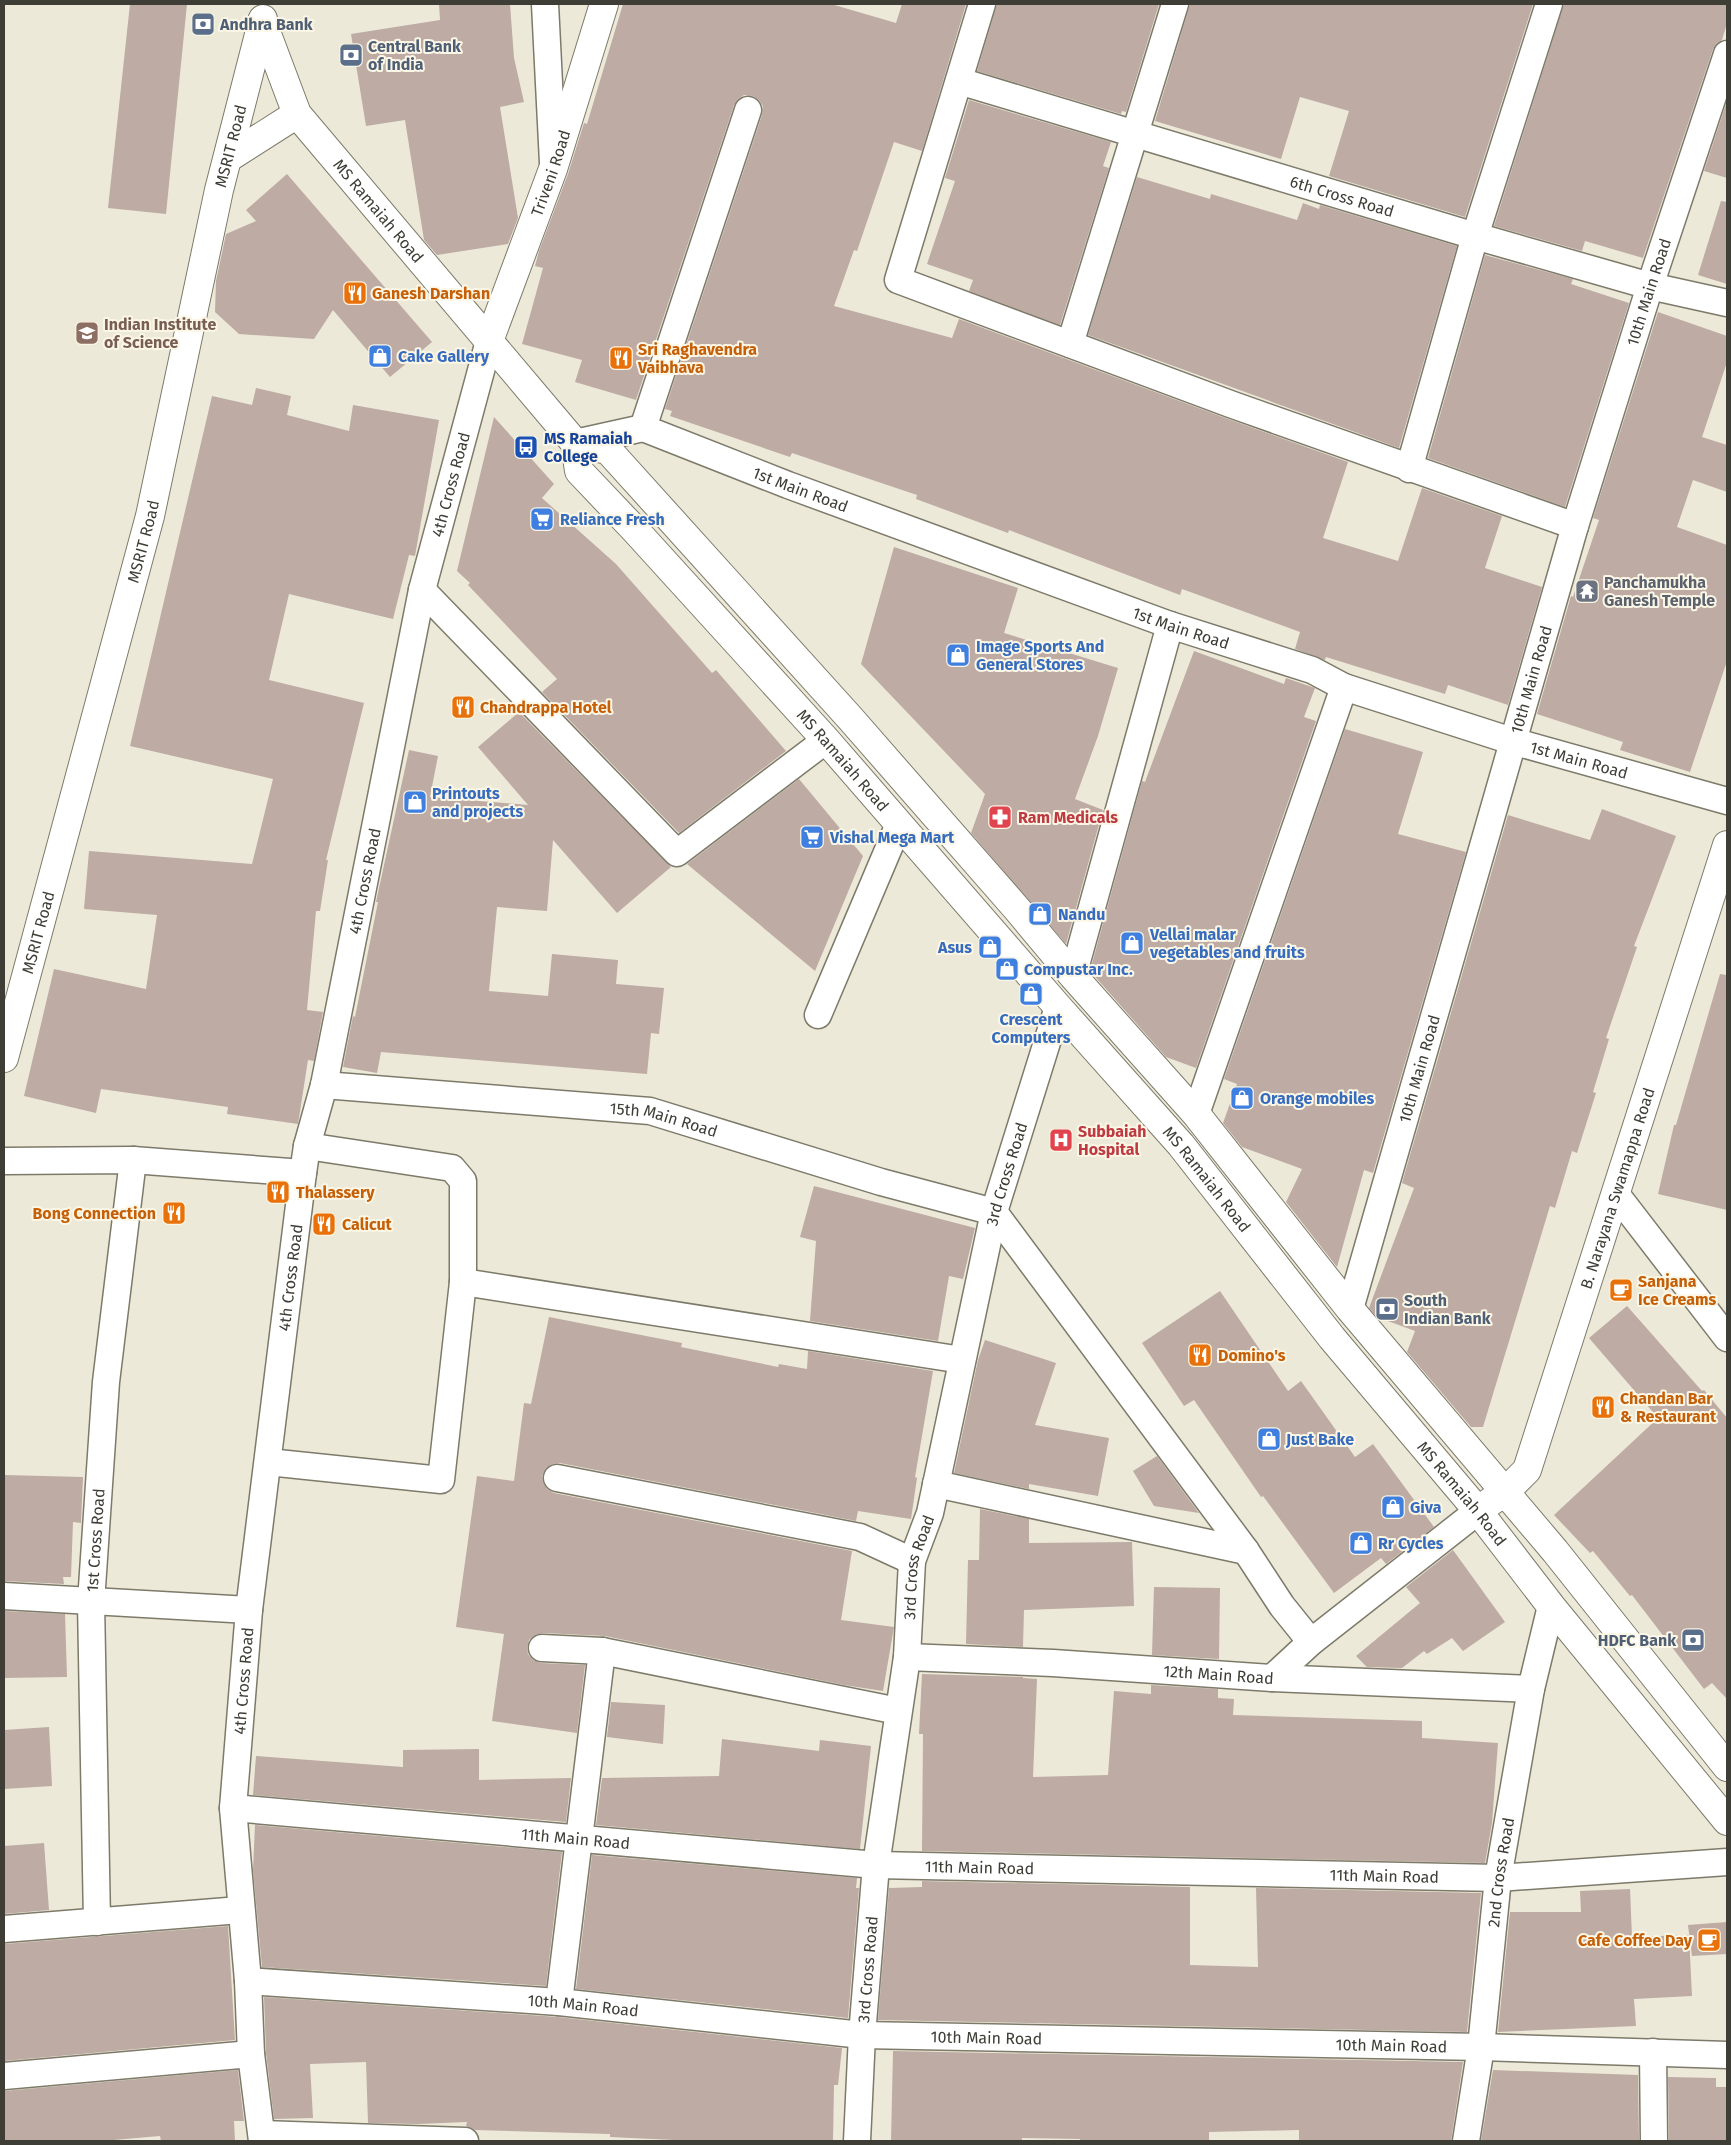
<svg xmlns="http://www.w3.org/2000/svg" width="1731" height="2145" viewBox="0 0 1731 2145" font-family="'Fira Sans',sans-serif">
	<rect width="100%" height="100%" fill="#ede9d8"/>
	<!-- building -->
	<g fill="#bdaba4">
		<path d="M130,4H187L166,214L108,208Z"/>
		<path d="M439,4H510L514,58L524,102L500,107L518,218L508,244L437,255L424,240L405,120L366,126L351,34L440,20Z"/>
		<path d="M623,4H831L896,23L902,4H966L922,151L894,142L857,251L854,250L834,306L952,338L959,319L1228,419L1348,462L1323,538L1398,561L1422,488L1502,516L1485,568L1542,587L1508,705L1448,685L1445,694L1326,657L1325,660L1295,649L1300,632L1182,589L1180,595L1009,530L1008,533L916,499L917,495L792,453L790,457L670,416L672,411L665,409L762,115L763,106L759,100L753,96L744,95L738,99L734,105L636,400L575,382L582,360L522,344L543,268L535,266L539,251L568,174L584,123L587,124Z"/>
		<path d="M997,4H1159L1126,112L1122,111L1121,114L977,71Z"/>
		<path d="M1190,4H1533L1465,217L1329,176L1349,111L1300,97L1281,159L1155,121Z"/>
		<path d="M1564,4H1727V23L1722,40L1717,43L1713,49L1643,258L1585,241L1582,251L1494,226Z"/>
		<path d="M969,100L1111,142L1103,166L1109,168L1060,325L969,291L973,280L927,264L955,181L945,178Z"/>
		<path d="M1727,101V178L1704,171Z"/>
		<path d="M287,174L432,342L390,377L333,310L314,339L239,334L215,312L216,281L226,234L256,221L246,210Z"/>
		<path d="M1137,177L1210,199L1211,194L1297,220L1303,203L1319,209L1320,205L1457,246L1399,448L1088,335Z"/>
		<path d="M1721,201L1727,202V284L1698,275Z"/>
		<path d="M1485,255L1573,279L1571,284L1629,303L1565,507L1428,458Z"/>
		<path d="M1658,312L1727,336V362L1702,437L1727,445V492L1693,480L1677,527L1727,545V661L1690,772L1620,750L1623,742L1537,714L1571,596L1573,597L1599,520L1593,518Z"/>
		<path d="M256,388L291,396L287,415L349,431L353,405L439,420L415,556L409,555L393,619L289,594L269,680L364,703L326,860H328L320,911H316L307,1010L323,1012L314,1061L308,1060L298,1124L227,1114L228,1107L101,1089L96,1113L24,1096L54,969L146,989L157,915L84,909L89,851L252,864L273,779L130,746L212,396L252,405Z"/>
		<path d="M494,417L554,484L542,498L616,564L712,673L716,670L786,751L679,833L542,692L557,679L468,585L470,583L457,571Z"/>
		<path d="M894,547L1018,588L1004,633L1118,668L1098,736L1075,799L1103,810L1066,944L971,833L985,794L861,664Z"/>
		<path d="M1194,651L1284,684L1286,678L1315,688L1304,717L1316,721L1196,1068L1166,1057L1090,971L1142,781L1145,782Z"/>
		<path d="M519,712L671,867L617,913L553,840L547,911L497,907L489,991L548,996L552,954L618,960L616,984L664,988L659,1034L651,1033L647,1074L381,1052L377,1073L343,1067L353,1016L355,1017L378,902H376L409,750L438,756L430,797L528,805L478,747Z"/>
		<path d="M1345,729L1423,752L1398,834L1466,852L1373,1173L1364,1170L1337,1267L1286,1202L1302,1169L1242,1147L1223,1123L1237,1084L1224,1079Z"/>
		<path d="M799,779L863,856L815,971L687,864Z"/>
		<path d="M1602,809L1676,836L1634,946L1637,947L1606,1038L1609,1039L1593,1092L1596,1093L1577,1153L1572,1151L1555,1208L1550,1206L1483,1427H1471L1407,1352L1415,1331L1377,1317L1369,1308L1414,1188L1402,1183L1508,815L1590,840Z"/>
		<path d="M1720,974L1727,975V1210L1658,1194L1674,1125H1676Z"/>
		<path d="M814,1186L975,1228L963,1279L949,1276L938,1341L810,1321L816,1241L800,1237Z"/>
		<path d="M1220,1291L1288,1391L1301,1381L1355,1457L1373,1444L1434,1527L1386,1564L1381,1558L1334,1593L1263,1496L1261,1497L1194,1400L1184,1406L1142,1343Z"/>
		<path d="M1627,1306L1702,1391L1704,1390L1727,1418V1699L1712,1683L1704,1689L1632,1595L1630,1596L1593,1551L1590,1553L1554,1515L1658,1418L1589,1338Z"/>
		<path d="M549,1317L682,1343L681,1347L778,1367L779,1364L807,1369L808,1351L933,1371L915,1477L917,1478L911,1519L858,1511L856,1521L560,1463L553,1464L546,1468L542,1476L543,1482L547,1489L554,1493L852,1551L841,1620L894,1627L883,1691L844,1685L605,1636L543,1633L535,1635L529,1640L527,1648L528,1654L533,1660L541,1663L585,1665L577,1733L492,1721L504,1634L456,1627L477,1476L514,1481L524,1403L531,1404Z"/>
		<path d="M985,1340L1056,1363L1035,1425L1109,1438L1098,1496L1029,1484V1489L954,1473L978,1360Z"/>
		<path d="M1157,1456L1199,1513L1154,1506L1133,1471Z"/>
		<path d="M4,1475L83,1477L81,1523L73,1522L71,1577H63L64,1584L4,1581Z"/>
		<path d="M980,1509L1029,1519V1543L1132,1542L1134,1606L1024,1610L1023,1647L966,1644L968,1560H979Z"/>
		<path d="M1453,1550L1505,1622L1463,1651L1452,1638L1427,1654L1424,1651L1402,1668L1367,1667L1356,1656L1420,1603L1406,1587Z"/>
		<path d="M1154,1587L1220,1588L1219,1659L1152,1655Z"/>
		<path d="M4,1611L65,1614L67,1677L4,1678Z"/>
		<path d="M922,1674L1023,1677V1678L1037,1679L1033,1777L1108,1775L1114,1691L1151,1694V1685L1218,1689V1698L1234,1699L1233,1715L1422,1721V1738L1498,1743L1492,1823L1485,1863L922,1851L923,1734H919Z"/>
		<path d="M611,1702L665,1705L663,1744L607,1737Z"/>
		<path d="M49,1727L52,1786L4,1789V1730Z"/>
		<path d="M722,1739L819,1751L820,1740L871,1746L860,1849L596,1825L602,1778L719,1776Z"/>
		<path d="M479,1749V1780L571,1778L566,1822L253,1795L256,1756L403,1767V1750Z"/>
		<path d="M255,1825L562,1852L546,1986L262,1967L253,1870Z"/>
		<path d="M44,1843L49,1910L4,1914V1846Z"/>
		<path d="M592,1855L857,1878L856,1888H859L848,2018L576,1989Z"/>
		<path d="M922,1881L1190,1887V1965L1258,1967L1256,1888L1481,1893L1467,2032L878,2020L889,1888L922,1887Z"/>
		<path d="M1630,1889L1632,1937L1689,1935L1692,1996L1634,1999L1636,2026L1498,2032L1510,1912H1581L1580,1891Z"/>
		<path d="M1727,1922V1954L1692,1956L1688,1925Z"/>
		<path d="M228,1926L235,2040L4,2061V1944Z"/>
		<path d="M264,1997L558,2017L842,2048L838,2085H834L833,2141H695L610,2137V2134L475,2130L466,2126L467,2122L418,2124L368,2123L366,2062L310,2064L313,2118L274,2119L266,2053Z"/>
		<path d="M893,2051L1463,2062L1451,2141H1299V2130L1209,2132V2141H1080V2139L1022,2138V2141H891Z"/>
		<path d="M238,2070L244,2121H234L235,2141H161L160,2136L102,2141H4V2091Z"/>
		<path d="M1493,2070L1638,2075L1639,2141H1481Z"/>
		<path d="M1668,2077L1716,2078V2087H1727V2141H1669Z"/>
	</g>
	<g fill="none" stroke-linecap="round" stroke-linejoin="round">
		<!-- street casing -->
		<g stroke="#7d7a6a" stroke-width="29">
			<g id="street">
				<path d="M545,4L553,163"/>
				<path d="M982,4L898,280L1233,405L1575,526"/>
				<path id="s1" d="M959,81L1475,236L1650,286L1727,303"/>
				<path d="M1070,344L1175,4"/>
				<path id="s2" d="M643,428L788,485L1170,625L1312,670L1344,687L1512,741L1727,801"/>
				<path d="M643,428L748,110"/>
				<path d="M575,443L643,428"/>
				<path d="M1409,469L1475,236L1549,4"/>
				<path d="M422,590L677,853L826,740"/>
				<path d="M1073,976L1170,625"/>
				<path d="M818,1015L899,824"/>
				<path id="s3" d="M324,1085L650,1111L881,1182L994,1212"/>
				<path d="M1196,1114L1344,687"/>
				<path d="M4,1161L133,1160L303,1173"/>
				<path d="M1616,1194L1727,1338"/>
				<path d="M994,1212L1246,1551L1282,1606L1311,1642"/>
				<path d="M463,1282L962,1360"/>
				<path id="s4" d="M1350,1309L1575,526L1650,286L1727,54"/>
				<path d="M268,1462L441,1480L463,1282V1181L452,1168L307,1146"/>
				<path d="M557,1478L860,1537L912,1561"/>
				<path d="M936,1484L1246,1551"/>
				<path d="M4,1596L249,1610"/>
				<path d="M542,1648L602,1651L898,1711"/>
				<path id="s5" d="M907,1657L1053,1663L1272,1678L1531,1689"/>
				<path d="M1272,1678L1311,1642L1478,1511"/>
				<path id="s6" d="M233,1808L876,1865L1498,1878L1727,1862"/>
				<path id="s7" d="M97,1922L91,1602L106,1382L133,1160"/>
				<path d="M4,1929L240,1910"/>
				<path id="s8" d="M248,1981L559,2002L862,2035L1481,2047L1727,2055"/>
				<path d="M559,2002L602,1651"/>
				<path d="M1653,2052L1654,2141"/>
				<path d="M4,2076L251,2054"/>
				<path d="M262,2134L465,2141"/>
				<path id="s9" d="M262,2141L251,2054L248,1981L233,1808L249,1610L303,1173L307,1146L324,1085L422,590L489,341"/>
				<path id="s10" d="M857,2141L862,2035L876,1865L907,1657L912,1561L930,1513L994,1212L1058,1007"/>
				<path id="s11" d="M1466,2141L1481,2047L1498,1878L1531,1689L1551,1606"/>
			</g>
		</g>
		<!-- secondary casing -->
		<g stroke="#7d7a6a" stroke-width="30">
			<g id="secondary">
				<path id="s12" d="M262,21L297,114L575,443L579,471L635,530L826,740L1058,1007L1181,1145L1332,1338L1478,1511L1551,1606L1727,1821"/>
				<path d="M228,158L297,114"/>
				<path id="s13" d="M489,341L553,169L604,4"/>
				<path d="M575,443L608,450L850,718L1017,909L1073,976L1196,1114L1350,1309L1555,1551L1727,1767"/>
				<path id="s14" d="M4,1058L150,516L219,190L263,19"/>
				<path id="s15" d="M1490,1502L1505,1492L1527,1470L1727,845"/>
			</g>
		</g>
		<!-- street -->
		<use href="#street" stroke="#fff" stroke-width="26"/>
		<!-- secondary -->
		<use href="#secondary" stroke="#fff" stroke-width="28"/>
	</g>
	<!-- icons -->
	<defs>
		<g id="bank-square" transform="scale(1.25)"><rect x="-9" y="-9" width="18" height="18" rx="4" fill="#5c6f8a" stroke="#fbf6e5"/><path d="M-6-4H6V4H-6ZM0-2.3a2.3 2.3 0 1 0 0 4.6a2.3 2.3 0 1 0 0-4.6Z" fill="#fff"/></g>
		<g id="restaurant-square" transform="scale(1.25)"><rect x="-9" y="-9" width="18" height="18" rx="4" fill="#e8710a" stroke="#fbf6e5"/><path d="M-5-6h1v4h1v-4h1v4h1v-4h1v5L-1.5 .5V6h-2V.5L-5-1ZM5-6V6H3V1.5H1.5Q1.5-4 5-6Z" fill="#fff"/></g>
		<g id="university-square" transform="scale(1.25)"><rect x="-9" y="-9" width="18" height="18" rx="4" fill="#8d6e63" stroke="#fbf6e5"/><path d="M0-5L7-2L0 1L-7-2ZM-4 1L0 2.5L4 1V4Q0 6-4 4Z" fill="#fff"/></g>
		<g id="shop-square" transform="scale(1.25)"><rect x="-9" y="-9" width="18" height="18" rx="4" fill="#3f7fe0" stroke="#fbf6e5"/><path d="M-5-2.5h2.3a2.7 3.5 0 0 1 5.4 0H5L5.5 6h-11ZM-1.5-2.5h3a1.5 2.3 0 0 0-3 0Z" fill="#fff"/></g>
		<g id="bus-square" transform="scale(1.25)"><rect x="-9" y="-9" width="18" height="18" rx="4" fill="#1a4fb4" stroke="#fbf6e5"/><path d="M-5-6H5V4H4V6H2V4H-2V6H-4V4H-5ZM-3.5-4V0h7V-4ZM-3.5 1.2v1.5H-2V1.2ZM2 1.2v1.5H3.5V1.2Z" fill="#fff"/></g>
		<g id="supermarket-square" transform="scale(1.25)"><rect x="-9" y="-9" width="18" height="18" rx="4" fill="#3f7fe0" stroke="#fbf6e5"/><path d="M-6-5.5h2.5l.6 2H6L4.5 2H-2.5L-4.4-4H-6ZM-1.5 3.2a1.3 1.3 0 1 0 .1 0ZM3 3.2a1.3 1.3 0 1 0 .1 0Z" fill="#fff"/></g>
		<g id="temple-square" transform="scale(1.25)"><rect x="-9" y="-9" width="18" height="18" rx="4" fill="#6b7280" stroke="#fbf6e5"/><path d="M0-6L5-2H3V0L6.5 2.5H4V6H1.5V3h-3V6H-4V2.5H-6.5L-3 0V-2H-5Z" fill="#fff"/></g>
		<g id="pharmacy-square" transform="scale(1.25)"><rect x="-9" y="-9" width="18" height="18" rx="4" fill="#e0444e" stroke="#fbf6e5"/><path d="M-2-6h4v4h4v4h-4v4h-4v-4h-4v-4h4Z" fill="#fff"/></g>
		<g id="hospital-square" transform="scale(1.25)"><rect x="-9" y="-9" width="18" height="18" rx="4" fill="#e0444e" stroke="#fbf6e5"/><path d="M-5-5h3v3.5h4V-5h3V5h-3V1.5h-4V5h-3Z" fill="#fff"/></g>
		<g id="cafe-square" transform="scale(1.25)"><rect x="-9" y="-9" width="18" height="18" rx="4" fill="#e8710a" stroke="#fbf6e5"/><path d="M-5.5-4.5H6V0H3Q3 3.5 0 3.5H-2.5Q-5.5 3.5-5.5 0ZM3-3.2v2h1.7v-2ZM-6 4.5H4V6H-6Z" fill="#fff"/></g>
	</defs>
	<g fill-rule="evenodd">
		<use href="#bank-square" x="203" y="24"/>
		<use href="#bank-square" x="351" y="55"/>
		<use href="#restaurant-square" x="355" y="293"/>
		<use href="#university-square" x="87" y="333"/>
		<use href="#shop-square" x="380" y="356"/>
		<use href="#restaurant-square" x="621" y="358"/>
		<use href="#bus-square" x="526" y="447"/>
		<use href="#supermarket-square" x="542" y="519"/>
		<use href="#temple-square" x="1587" y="591"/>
		<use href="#shop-square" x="958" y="655"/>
		<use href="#restaurant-square" x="463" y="707"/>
		<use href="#shop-square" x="415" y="802"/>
		<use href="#pharmacy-square" x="1000" y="817"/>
		<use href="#supermarket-square" x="812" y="837"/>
		<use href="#shop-square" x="1040" y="914"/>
		<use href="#shop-square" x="1132" y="943"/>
		<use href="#shop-square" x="990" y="947"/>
		<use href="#shop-square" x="1007" y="969"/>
		<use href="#shop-square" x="1031" y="994"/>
		<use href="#shop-square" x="1242" y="1098"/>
		<use href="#hospital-square" x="1061" y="1140"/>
		<use href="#restaurant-square" x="278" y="1192"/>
		<use href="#restaurant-square" x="174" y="1213"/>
		<use href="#restaurant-square" x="324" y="1224"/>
		<use href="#cafe-square" x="1621" y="1290"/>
		<use href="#bank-square" x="1387" y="1309"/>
		<use href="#restaurant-square" x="1200" y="1355"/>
		<use href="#restaurant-square" x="1603" y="1407"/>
		<use href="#shop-square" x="1269" y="1439"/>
		<use href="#shop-square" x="1393" y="1507"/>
		<use href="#shop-square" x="1361" y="1543"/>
		<use href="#bank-square" x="1693" y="1640"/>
		<use href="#cafe-square" x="1709" y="1940"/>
	</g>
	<g text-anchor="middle" stroke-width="4" stroke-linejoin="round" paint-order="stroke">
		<!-- service labels -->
		<g font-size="16" font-weight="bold" fill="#4e5e75" stroke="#fbf6e5" text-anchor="start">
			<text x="220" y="30">Andhra Bank</text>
			<text x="368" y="52">Central Bank<tspan x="368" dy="18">of India</tspan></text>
			<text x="1404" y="1306">South<tspan x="1404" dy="18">Indian Bank</tspan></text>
			<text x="1676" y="1646" text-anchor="end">HDFC Bank</text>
		</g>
		<!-- street labels -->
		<g font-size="16" fill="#3e3d36" stroke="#fbf6e5">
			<text dy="6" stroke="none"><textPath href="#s14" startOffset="940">MSRIT Road</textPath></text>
			<text dy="6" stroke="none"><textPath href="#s13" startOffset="179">Triveni Road</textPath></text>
			<text dy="6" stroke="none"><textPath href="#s1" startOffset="400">6th Cross Road</textPath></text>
			<text dy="6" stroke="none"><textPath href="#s12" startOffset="226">MS Ramaiah Road</textPath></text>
			<text dy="6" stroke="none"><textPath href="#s4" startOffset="1060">10th Main Road</textPath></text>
			<text dy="6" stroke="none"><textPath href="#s9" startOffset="1678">4th Cross Road</textPath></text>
			<text dy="6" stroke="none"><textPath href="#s2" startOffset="169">1st Main Road</textPath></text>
			<text dy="6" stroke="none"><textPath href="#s14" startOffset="535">MSRIT Road</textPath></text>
			<text dy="6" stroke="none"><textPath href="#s2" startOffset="574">1st Main Road</textPath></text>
			<text dy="6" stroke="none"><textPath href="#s4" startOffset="655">10th Main Road</textPath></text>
			<text dy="6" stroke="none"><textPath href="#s2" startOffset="994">1st Main Road</textPath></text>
			<text dy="6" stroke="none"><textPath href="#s12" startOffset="950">MS Ramaiah Road</textPath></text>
			<text dy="6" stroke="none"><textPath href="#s9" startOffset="1272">4th Cross Road</textPath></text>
			<text dy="6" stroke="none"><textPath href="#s14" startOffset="130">MSRIT Road</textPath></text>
			<text dy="6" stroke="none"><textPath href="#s4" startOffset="250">10th Main Road</textPath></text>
			<text dy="6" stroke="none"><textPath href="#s3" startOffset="342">15th Main Road</textPath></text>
			<text dy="6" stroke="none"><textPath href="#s10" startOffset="982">3rd Cross Road</textPath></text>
			<text dy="6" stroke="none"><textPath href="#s12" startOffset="1505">MS Ramaiah Road</textPath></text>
			<text dy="6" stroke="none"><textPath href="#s15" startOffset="345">B. Narayana Swamappa Road</textPath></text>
			<text dy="6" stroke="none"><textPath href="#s9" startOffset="868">4th Cross Road</textPath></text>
			<text dy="6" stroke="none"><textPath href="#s12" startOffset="1910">MS Ramaiah Road</textPath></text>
			<text dy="6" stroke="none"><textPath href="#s7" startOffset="382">1st Cross Road</textPath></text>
			<text dy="6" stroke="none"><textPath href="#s10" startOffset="578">3rd Cross Road</textPath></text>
			<text dy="6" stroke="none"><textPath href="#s5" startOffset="312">12th Main Road</textPath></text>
			<text dy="6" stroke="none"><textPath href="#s9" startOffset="462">4th Cross Road</textPath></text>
			<text dy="6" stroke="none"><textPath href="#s6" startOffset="344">11th Main Road</textPath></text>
			<text dy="6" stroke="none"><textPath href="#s6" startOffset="749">11th Main Road</textPath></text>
			<text dy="6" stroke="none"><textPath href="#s11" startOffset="271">2nd Cross Road</textPath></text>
			<text dy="6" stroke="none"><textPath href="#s6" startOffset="1154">11th Main Road</textPath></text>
			<text dy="6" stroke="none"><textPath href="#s10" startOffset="172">3rd Cross Road</textPath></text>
			<text dy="6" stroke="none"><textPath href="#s8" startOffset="336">10th Main Road</textPath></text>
			<text dy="6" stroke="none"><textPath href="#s8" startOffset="741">10th Main Road</textPath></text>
			<text dy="6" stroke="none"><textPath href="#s8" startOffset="1146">10th Main Road</textPath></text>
		</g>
		<!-- food labels -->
		<g font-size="16" font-weight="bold" fill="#c56008" stroke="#fbf6e5" text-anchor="start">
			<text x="372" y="299">Ganesh Darshan</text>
			<text x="638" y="355">Sri Raghavendra<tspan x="638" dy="18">Vaibhava</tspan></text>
			<text x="480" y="713">Chandrappa Hotel</text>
			<text x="296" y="1198">Thalassery</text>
			<text x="156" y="1219" text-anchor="end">Bong Connection</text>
			<text x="342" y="1230">Calicut</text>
			<text x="1638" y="1287">Sanjana<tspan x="1638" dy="18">Ice Creams</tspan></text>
			<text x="1218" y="1361">Domino's</text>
			<text x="1620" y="1404">Chandan Bar<tspan x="1620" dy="18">&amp; Restaurant</tspan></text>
			<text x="1692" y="1946" text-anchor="end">Cafe Coffee Day</text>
		</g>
		<!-- education labels -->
		<g font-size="16" font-weight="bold" fill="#785e54" stroke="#fbf6e5" text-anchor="start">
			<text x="104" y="330">Indian Institute<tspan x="104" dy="18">of Science</tspan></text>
		</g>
		<!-- shop labels -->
		<g font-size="16" font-weight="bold" fill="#366cbe" stroke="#fbf6e5" text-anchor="start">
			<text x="398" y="362">Cake Gallery</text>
			<text x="560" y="525">Reliance Fresh</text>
			<text x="976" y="652">Image Sports And<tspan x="976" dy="18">General Stores</tspan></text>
			<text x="432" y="799">Printouts<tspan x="432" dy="18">and projects</tspan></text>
			<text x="830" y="843">Vishal Mega Mart</text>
			<text x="1058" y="920">Nandu</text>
			<text x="1150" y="940">Vellai malar<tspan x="1150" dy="18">vegetables and fruits</tspan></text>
			<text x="972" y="953" text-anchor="end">Asus</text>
			<text x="1024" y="975">Compustar Inc.</text>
			<text x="1031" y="1025" text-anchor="middle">Crescent<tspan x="1031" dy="18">Computers</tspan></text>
			<text x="1260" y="1104">Orange mobiles</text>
			<text x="1286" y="1445">Just Bake</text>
			<text x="1410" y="1513">Giva</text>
			<text x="1378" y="1549">Rr Cycles</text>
		</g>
		<!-- transit labels -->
		<g font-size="16" font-weight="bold" fill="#164399" stroke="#fbf6e5" text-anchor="start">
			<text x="544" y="444">MS Ramaiah<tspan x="544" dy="18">College</tspan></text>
		</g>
		<!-- worship labels -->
		<g font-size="16" font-weight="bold" fill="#5b616d" stroke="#fbf6e5" text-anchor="start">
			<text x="1604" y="588">Panchamukha<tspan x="1604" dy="18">Ganesh Temple</tspan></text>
		</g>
		<!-- health labels -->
		<g font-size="16" font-weight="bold" fill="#be3a42" stroke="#fbf6e5" text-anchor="start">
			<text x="1018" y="823">Ram Medicals</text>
			<text x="1078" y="1137">Subbaiah<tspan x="1078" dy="18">Hospital</tspan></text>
		</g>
	</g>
	<!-- border -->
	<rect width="1731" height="2145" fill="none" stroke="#3e3d36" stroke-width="10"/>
</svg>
